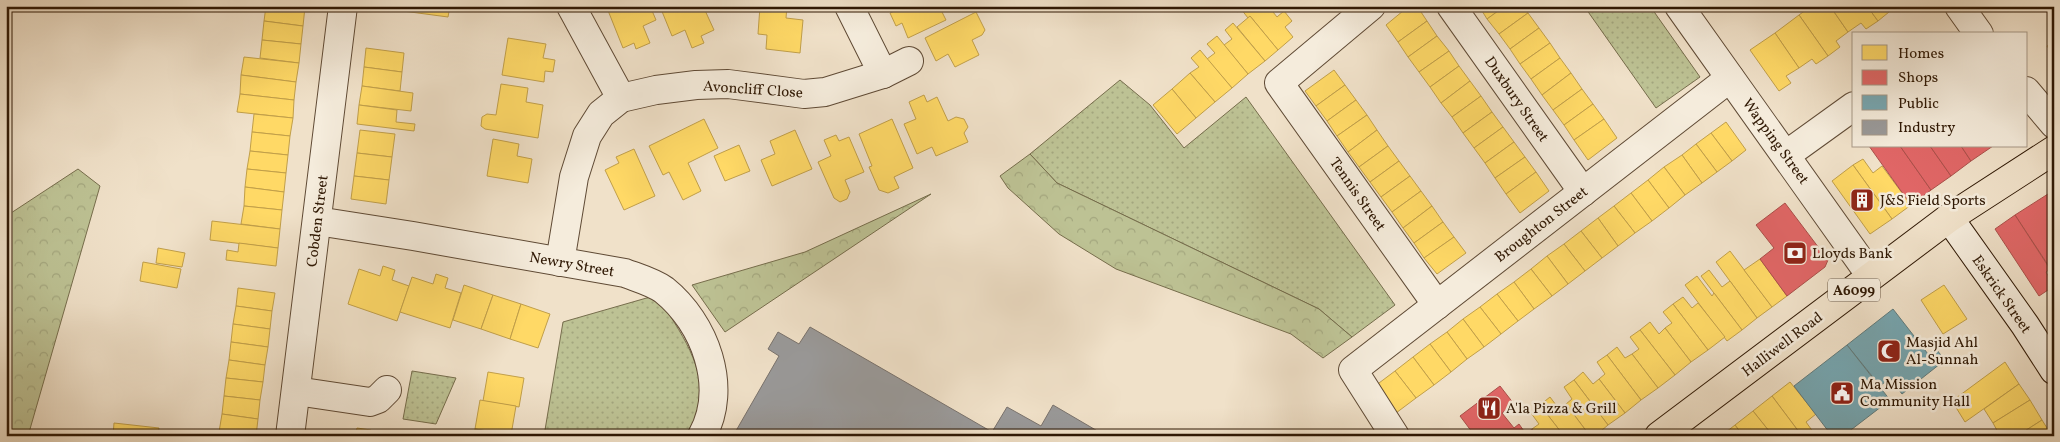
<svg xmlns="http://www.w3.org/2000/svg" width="2060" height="442" viewBox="0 0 2060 442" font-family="Vollkorn,serif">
	<defs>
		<pattern id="grass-dots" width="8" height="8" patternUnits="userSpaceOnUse" patternTransform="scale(1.25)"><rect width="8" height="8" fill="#bdc294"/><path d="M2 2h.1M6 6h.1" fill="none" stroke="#a3a67e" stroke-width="1.8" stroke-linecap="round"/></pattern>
		<pattern id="forest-crowns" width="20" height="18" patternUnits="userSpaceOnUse" patternTransform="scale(1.25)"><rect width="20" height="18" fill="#bdc294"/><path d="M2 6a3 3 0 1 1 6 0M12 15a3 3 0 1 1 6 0" fill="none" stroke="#a3a67e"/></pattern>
	</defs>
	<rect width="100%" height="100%" fill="#f0e1c9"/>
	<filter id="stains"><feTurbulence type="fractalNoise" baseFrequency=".004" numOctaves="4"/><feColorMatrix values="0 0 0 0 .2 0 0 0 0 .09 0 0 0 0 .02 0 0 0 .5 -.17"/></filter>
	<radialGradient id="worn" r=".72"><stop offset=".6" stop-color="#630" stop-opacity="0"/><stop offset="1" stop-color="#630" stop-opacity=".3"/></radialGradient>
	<!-- grass -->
	<g fill="url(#grass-dots)" stroke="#766d4c">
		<path d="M1584,6H1650L1700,77L1656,108Z"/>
		<path d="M1120,80L1150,105L1184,148L1246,97L1395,305L1352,337L1319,309L1057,183L1030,154Z"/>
		<path d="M657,295C679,331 709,368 698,412C696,420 689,428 685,436H544L563,322Z"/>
		<path d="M412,371L456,378L436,424L403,419Z"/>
	</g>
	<!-- forest -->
	<g fill="url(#forest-crowns)" stroke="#766d4c">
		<path d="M1030,154L1057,183L1319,309L1352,337L1323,358L1291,334L1116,269L1059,234L1008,188L1000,176Z"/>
		<path d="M78,169L100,186L28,436H6V213H11Z"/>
		<path d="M931,194L725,332L692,285L805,252Z"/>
	</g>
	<!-- homes -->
	<g fill="#ffd966" stroke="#c19f49">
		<path d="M266,6L305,7L303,26L264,21Z"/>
		<path d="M403,6H450L448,17L403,11Z"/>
		<path d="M609,6H650L656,20L643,26L650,43L636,49L634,43L623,48L607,8Z"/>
		<path d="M668,6H703L714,30L701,36L704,43L692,48L685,30L672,36L661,9Z"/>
		<path d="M760,6H787L786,18L803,20L800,53L766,49L767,35L758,34Z"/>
		<path d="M895,6H939L946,20L908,38L902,23L896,26L890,13L897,10Z"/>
		<path d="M1232,6H1271L1269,7L1277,17L1284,11L1292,21L1285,27L1293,37L1278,50L1250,16L1248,18L1241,9L1237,12Z"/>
		<path d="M1409,6H1417L1427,21L1398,42L1386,25Z"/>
		<path d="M1479,6H1505L1487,19Z"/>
		<path d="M1505,6H1523L1528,13L1499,34L1487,19Z"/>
		<path d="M1811,6H1830L1848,32L1836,41L1840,47L1828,56L1799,15Z"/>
		<path d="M1830,6H1867L1878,21L1866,29L1861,23L1848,32Z"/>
		<path d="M1867,6H1886L1889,12L1878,21Z"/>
		<path d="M976,12L985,30L982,35L972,40L979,55L955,67L948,54L936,61L925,38Z"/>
		<path d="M1528,13L1539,28L1510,49L1499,34Z"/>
		<path d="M1799,15L1828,56L1816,64L1812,59L1799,68L1775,33Z"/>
		<path d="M1250,16L1278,50L1265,61L1237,27Z"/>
		<path d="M264,21L303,26L301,44L262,40Z"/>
		<path d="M1427,21L1437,36L1408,57L1398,42Z"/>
		<path d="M1233,23L1265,61L1248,74L1224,45L1232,39L1225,30Z"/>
		<path d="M1539,28L1550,43L1520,64L1510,49Z"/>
		<path d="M1775,33L1799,68L1786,76L1791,83L1779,91L1750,50Z"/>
		<path d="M1217,36L1248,74L1232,88L1207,59L1215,53L1207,44Z"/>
		<path d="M1437,36L1449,51L1419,72L1408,57Z"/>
		<path d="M508,38L546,44L543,58L555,60L553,72L545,71L544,82L502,75Z"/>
		<path d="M262,40L301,44L299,63L260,58Z"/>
		<path d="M2054,41V56L2047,46Z"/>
		<path d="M1550,43L1560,58L1531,79L1520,64Z"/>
		<path d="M366,48L404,53L402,72L364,67Z"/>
		<path d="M1200,50L1232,88L1215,102L1190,73L1199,67L1191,58Z"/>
		<path d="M1449,51L1459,66L1430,87L1419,72Z"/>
		<path d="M244,57L299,63L296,82L241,75Z"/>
		<path d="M1560,58L1571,73L1542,95L1531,79Z"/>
		<path d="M1459,66L1470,81L1441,103L1430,87Z"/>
		<path d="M364,67L402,72L400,91L362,86Z"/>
		<path d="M1334,70L1345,85L1316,106L1305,91Z"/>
		<path d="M1190,73L1215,102L1196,118L1172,89Z"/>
		<path d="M1571,73L1582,89L1553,110L1542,95Z"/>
		<path d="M241,75L296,82L294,100L240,94Z"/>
		<path d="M1470,81L1481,96L1452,117L1441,103Z"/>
		<path d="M501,84L528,88L526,102L543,105L538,138L485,129L481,126L482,117L487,114L496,115Z"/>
		<path d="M1345,85L1356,100L1327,121L1316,106Z"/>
		<path d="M362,86L413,93L411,111L359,105Z"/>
		<path d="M1172,89L1196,118L1177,134L1153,105Z"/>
		<path d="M1582,89L1593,104L1564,125L1553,110Z"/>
		<path d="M240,94L294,100L293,118L237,112Z"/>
		<path d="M924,95L927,102L937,97L948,121L956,117L964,119L968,127L964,133L968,142L936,156L932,147L917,154L904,124L916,119L909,102Z"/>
		<path d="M1481,96L1492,112L1463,133L1452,117Z"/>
		<path d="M1356,100L1367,115L1337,136L1327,121Z"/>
		<path d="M1593,104L1604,119L1574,140L1564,125Z"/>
		<path d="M359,105L397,110L396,122L415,124L414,131L357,124Z"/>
		<path d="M1492,112L1503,127L1474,148L1463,133Z"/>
		<path d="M254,114L293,118L290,136L252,132Z"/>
		<path d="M1367,115L1377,130L1348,152L1337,136Z"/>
		<path d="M704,119L718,148L688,163L701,191L683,200L669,172L663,175L649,146Z"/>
		<path d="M892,119L913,168L894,177L899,188L888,193L879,190L869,167L872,166L859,134Z"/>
		<path d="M1604,119L1617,138L1588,160L1574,140Z"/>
		<path d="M1726,122L1746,150L1732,161L1711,133Z"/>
		<path d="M1503,127L1514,142L1485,163L1474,148Z"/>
		<path d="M360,130L395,134L392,157L357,153Z"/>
		<path d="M795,130L812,169L772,186L761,160L775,154L770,141Z"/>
		<path d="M1377,130L1388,146L1359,167L1348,152Z"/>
		<path d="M252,132L290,136L288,155L250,151Z"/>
		<path d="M1711,133L1732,161L1717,172L1696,144Z"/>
		<path d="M836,135L839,141L849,137L864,172L845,180L850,192L847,199L840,202L834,198L818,162L831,156L824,140Z"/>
		<path d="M493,139L519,144L517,156L532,159L528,183L487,176Z"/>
		<path d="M1514,142L1525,157L1495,178L1485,163Z"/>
		<path d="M1696,144L1717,172L1702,183L1682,155Z"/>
		<path d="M739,145L750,171L725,181L714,156Z"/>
		<path d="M1388,146L1399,161L1370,182L1359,167Z"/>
		<path d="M634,149L655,196L624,210L605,170L619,163L616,157Z"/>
		<path d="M250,151L288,155L286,173L247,169Z"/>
		<path d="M357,153L392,157L389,180L354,176Z"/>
		<path d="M1682,155L1702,183L1685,195L1664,167Z"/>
		<path d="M1525,157L1536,172L1506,194L1495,178Z"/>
		<path d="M1863,159L1873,173L1882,166L1911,205L1892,219L1853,165Z"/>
		<path d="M1399,161L1410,176L1381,197L1370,182Z"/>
		<path d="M1853,165L1892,219L1870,234L1832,181Z"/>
		<path d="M1664,167L1685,195L1669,208L1648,180Z"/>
		<path d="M247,169L286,173L284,192L245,187Z"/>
		<path d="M1536,172L1549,191L1520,213L1506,194Z"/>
		<path d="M354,176L389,180L386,204L351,199Z"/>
		<path d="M1410,176L1421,191L1392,212L1381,197Z"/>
		<path d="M1648,180L1669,208L1652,221L1631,193Z"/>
		<path d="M245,187L284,192L282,210L244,206Z"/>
		<path d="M1421,191L1432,206L1403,228L1392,212Z"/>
		<path d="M1631,193L1652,221L1635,233L1614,206Z"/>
		<path d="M244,206L282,210L280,229L241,224Z"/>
		<path d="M1432,206L1443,222L1414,243L1403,228Z"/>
		<path d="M1614,206L1635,233L1618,246L1598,218Z"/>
		<path d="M1598,218L1618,246L1602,258L1581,231Z"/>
		<path d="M212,221L280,229L278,248L210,240Z"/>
		<path d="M1443,222L1454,237L1424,258L1414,243Z"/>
		<path d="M1581,231L1602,258L1585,271L1564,244Z"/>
		<path d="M1454,237L1466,253L1437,274L1424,258Z"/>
		<path d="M239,243L278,248L276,266L226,260L227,250L238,252Z"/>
		<path d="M1564,244L1585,271L1568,284L1547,256Z"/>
		<path d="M158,248L185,253L182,267L156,263Z"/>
		<path d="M1730,251L1772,307L1757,318L1716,262Z"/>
		<path d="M1547,256L1568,284L1552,296L1531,269Z"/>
		<path d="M1760,259L1787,296L1772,307L1744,270Z"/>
		<path d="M143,262L181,269L177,288L140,281Z"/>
		<path d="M383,266L395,270L392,280L409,286L397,321L348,304L359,269L380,276Z"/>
		<path d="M1531,269L1552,296L1534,309L1514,282Z"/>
		<path d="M1709,270L1722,287L1730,281L1757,318L1742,330L1701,276Z"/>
		<path d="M436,274L448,278L445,288L461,293L450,328L400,312L412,277L433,284Z"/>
		<path d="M1697,276L1712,296L1714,293L1742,330L1727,341L1685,285Z"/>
		<path d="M1514,282L1534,309L1518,321L1497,294Z"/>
		<path d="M464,285L493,295L481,329L453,320Z"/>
		<path d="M1944,285L1967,319L1943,334L1921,300Z"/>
		<path d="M238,288L275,293L272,311L236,306Z"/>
		<path d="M1497,294L1518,321L1501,334L1480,307Z"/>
		<path d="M493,295L521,304L510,339L481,329Z"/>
		<path d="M1683,297L1692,308L1698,303L1725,337L1708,350L1673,304Z"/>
		<path d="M521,304L550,314L538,348L510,339Z"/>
		<path d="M1673,304L1708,350L1691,362L1665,328L1672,323L1663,312Z"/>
		<path d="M236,306L272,311L270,329L233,324Z"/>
		<path d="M1480,307L1501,334L1484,347L1463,319Z"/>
		<path d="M1463,319L1484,347L1467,359L1447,332Z"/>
		<path d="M1650,322L1659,334L1665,328L1691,362L1675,375L1640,330Z"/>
		<path d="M233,324L270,329L268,347L231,342Z"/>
		<path d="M1640,330L1675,375L1658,388L1632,354L1639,349L1630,337Z"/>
		<path d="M1447,332L1467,359L1451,372L1430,344Z"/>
		<path d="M231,342L268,347L265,365L229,360Z"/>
		<path d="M1430,344L1451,372L1434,385L1413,357Z"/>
		<path d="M1617,347L1625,358L1632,354L1658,388L1641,400L1607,355Z"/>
		<path d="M1607,355L1641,400L1625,413L1599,379L1605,374L1597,362Z"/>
		<path d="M1413,357L1434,385L1416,398L1395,371Z"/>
		<path d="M229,360L265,365L263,382L226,378Z"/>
		<path d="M2005,362L2019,384L1965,422L1952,401Z"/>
		<path d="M1395,371L1416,398L1396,413L1375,386Z"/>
		<path d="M488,372L524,378L519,407L483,401Z"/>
		<path d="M1583,372L1593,384L1599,379L1625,413L1608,425L1574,380Z"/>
		<path d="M226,378L263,382L260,400L224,396Z"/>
		<path d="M1574,380L1608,425L1595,436H1590L1566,404L1572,399L1564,387Z"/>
		<path d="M1790,382L1816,414L1806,422L1816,436H1802L1772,396Z"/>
		<path d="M2019,384L2030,400L1993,423L1984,409Z"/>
		<path d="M224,396L260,400L258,419L222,414Z"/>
		<path d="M1772,396L1802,436H1773L1753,411Z"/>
		<path d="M1550,397L1559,409L1566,404L1590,436H1564L1540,405Z"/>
		<path d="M480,400L516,406L511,435L475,429Z"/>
		<path d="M2030,400L2042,420L2017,436H1997L1999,434L1993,423Z"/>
		<path d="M1540,405L1564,436H1538L1532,429L1539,424L1531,413Z"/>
		<path d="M1753,411L1773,436H1743L1735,425Z"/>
		<path d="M222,414L258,419L256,436L219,432Z"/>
		<path d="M2042,420L2052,436H2017Z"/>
		<path d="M114,423L159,428L158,436H113Z"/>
		<path d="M1735,425L1743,436H1721Z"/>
		<path d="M357,428L371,430L370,436H355Z"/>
		<path d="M475,429L511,435V436H474Z"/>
		<path d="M216,431L219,432L250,436H216Z"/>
		<path d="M381,432L396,434V436H380Z"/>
	</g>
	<!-- shops -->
	<g fill="#e06666" stroke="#ab4f49">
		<path d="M1869,146H1900L1931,190L1911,205Z"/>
		<path d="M1900,146H1930L1951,176L1931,190Z"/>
		<path d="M1930,146H1961L1971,161L1951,176Z"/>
		<path d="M1961,146H1993L1971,161Z"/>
		<path d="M2048,194L2054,202V274L2015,215Z"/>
		<path d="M1785,203L1828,260L1825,267L1787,296L1760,259L1774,248L1756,225Z"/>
		<path d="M2015,215L2050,269L2046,272L2054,286L2039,296L1995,229Z"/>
		<path d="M1500,386L1514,404L1502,413L1514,428L1519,424L1526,434L1532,429L1538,436H1475L1460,416Z"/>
	</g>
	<!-- public -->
	<g fill="#76a5af" stroke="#617b7c">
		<path d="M1893,309L1928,354L1936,349L1945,360L1902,394L1890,378L1880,386L1847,345Z"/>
		<path d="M1847,345L1890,400L1843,436H1832L1794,386Z"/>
	</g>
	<!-- industry -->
	<path fill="#999" stroke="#79726c" d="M810,327L992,432L1007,407L1041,426L1053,405L1106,436H733L779,356L768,349L778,332L799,344Z"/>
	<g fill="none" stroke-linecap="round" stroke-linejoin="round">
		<!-- street casing -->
		<g stroke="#5f4a35" stroke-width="30">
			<g id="street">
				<path d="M571,6L621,98"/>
				<path d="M849,6L883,74"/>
				<path d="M1371,6L1279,83L1437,305"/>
				<path d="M1451,6L1583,192"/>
				<path d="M1679,6L1871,276"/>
				<path d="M1959,6L1979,34"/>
				<path d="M2026,91L2054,124"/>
				<path d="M1786,155L1854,106"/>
				<path d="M317,221L413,236L625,273C638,278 653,282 664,290C705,323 729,387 702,436"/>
				<path d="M560,262L574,177L587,136L601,114L621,98L656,90L696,85L728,84L804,94L825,92L883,74L909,61"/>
				<path d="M296,391L370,402L378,399L387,390"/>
				<path d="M290,436L343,6"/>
				<path d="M1395,436L1353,370L1730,78"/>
			</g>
		</g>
		<!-- secondary casing -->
		<g stroke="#2f1804" stroke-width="30">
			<path id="secondary" d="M1949,218L2025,325L2054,370"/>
		</g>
		<!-- primary casing -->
		<g stroke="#2f1804" stroke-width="30">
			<path id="primary" d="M1659,436L1949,218L2054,150"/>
		</g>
		<!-- street -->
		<use href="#street" stroke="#f5ecdc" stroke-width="28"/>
		<!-- secondary -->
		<use href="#secondary" stroke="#f5ecdc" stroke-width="28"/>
		<!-- primary -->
		<use href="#primary" stroke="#f0e1c9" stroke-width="28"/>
	</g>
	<!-- icons -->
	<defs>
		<g id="building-square" transform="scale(1.25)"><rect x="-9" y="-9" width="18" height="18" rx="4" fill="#8f2418" stroke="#f5ecdc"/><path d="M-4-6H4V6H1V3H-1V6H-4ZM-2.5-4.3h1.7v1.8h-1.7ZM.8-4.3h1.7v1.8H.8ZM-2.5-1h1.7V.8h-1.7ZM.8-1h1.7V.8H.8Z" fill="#fff"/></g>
		<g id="bank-square" transform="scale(1.25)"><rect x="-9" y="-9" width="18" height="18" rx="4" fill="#8f2418" stroke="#f5ecdc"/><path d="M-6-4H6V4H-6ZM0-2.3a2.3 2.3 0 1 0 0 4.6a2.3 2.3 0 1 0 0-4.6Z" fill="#fff"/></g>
		<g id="mosque-square" transform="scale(1.25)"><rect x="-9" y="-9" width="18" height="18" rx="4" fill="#8f2418" stroke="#f5ecdc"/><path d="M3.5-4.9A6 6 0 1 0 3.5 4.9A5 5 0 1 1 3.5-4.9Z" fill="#fff"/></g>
		<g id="civic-square" transform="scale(1.25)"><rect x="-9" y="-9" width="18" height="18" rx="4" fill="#8f2418" stroke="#f5ecdc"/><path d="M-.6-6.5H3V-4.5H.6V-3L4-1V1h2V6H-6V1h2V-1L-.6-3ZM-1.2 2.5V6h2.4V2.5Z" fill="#fff"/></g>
		<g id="restaurant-square" transform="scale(1.25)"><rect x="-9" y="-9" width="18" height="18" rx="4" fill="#8f2418" stroke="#f5ecdc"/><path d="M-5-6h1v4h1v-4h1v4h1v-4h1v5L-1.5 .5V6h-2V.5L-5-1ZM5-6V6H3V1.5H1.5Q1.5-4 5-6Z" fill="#fff"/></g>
	</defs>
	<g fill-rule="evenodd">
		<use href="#building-square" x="1862" y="200"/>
		<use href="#bank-square" x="1795" y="253"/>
		<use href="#mosque-square" x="1889" y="351"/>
		<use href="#civic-square" x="1842" y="393"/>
		<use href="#restaurant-square" x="1489" y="408"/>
	</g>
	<g text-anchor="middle" stroke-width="5" stroke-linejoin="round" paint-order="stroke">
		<!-- shield labels -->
		<rect fill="#f5ecdc" stroke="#6a5845" stroke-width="1" x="1828" y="278.5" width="52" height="23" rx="4"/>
		<g font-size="14" font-weight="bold" fill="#2f1804">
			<text x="1854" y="295">A6099</text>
		</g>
		<!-- street labels -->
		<g font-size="15" fill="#2f1804" stroke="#f5ecdc">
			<text transform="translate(753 89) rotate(4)" y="5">Avoncliff Close</text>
			<text transform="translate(1517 99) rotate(55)" y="5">Duxbury Street</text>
			<text transform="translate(1776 141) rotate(54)" y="5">Wapping Street</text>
			<text transform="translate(1358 194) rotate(55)" y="5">Tennis Street</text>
			<text transform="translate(317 221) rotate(-83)" y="5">Cobden Street</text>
			<text transform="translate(1541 224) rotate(-38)" y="5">Broughton Street</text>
			<text transform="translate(572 264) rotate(10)" y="5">Newry Street</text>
			<text transform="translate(2002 294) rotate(55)" y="5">Eskrick Street</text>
			<text transform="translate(1782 344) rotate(-37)" y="5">Halliwell Road</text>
		</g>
		<!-- poi labels -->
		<g font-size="15" fill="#2f1804" stroke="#f5ecdc" text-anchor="start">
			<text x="1880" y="205">J&amp;S Field Sports</text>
			<text x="1812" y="258">Lloyds Bank</text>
			<text x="1906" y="347">Masjid Ahl<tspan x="1906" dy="17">Al-Sunnah</tspan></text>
			<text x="1860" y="389">Ma Mission<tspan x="1860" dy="17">Community Hall</tspan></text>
			<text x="1506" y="413">A'la Pizza &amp; Grill</text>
		</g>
	</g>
	<!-- margin -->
	<rect width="2060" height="442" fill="none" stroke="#f0e1c9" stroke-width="25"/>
	<rect x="8" y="8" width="2045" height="427" fill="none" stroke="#2f1804" stroke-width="2.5"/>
	<rect x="12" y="12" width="2035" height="417" fill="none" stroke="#2f1804"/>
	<!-- legend -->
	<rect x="1852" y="32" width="175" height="115" fill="#f5ecdc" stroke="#a69786"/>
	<rect x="1862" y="45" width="25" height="15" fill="#ffd966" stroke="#a69786"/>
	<text x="1898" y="58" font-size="15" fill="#2f1804">Homes</text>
	<rect x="1862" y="70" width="25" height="15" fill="#e06666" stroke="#a69786"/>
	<text x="1898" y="82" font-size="15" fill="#2f1804">Shops</text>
	<rect x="1862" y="95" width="25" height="15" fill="#76a5af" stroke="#a69786"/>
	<text x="1898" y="108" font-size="15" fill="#2f1804">Public</text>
	<rect x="1862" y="120" width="25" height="15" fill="#999999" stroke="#a69786"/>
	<text x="1898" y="132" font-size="15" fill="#2f1804">Industry</text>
	<rect width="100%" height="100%" filter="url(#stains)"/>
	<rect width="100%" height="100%" fill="url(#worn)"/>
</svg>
